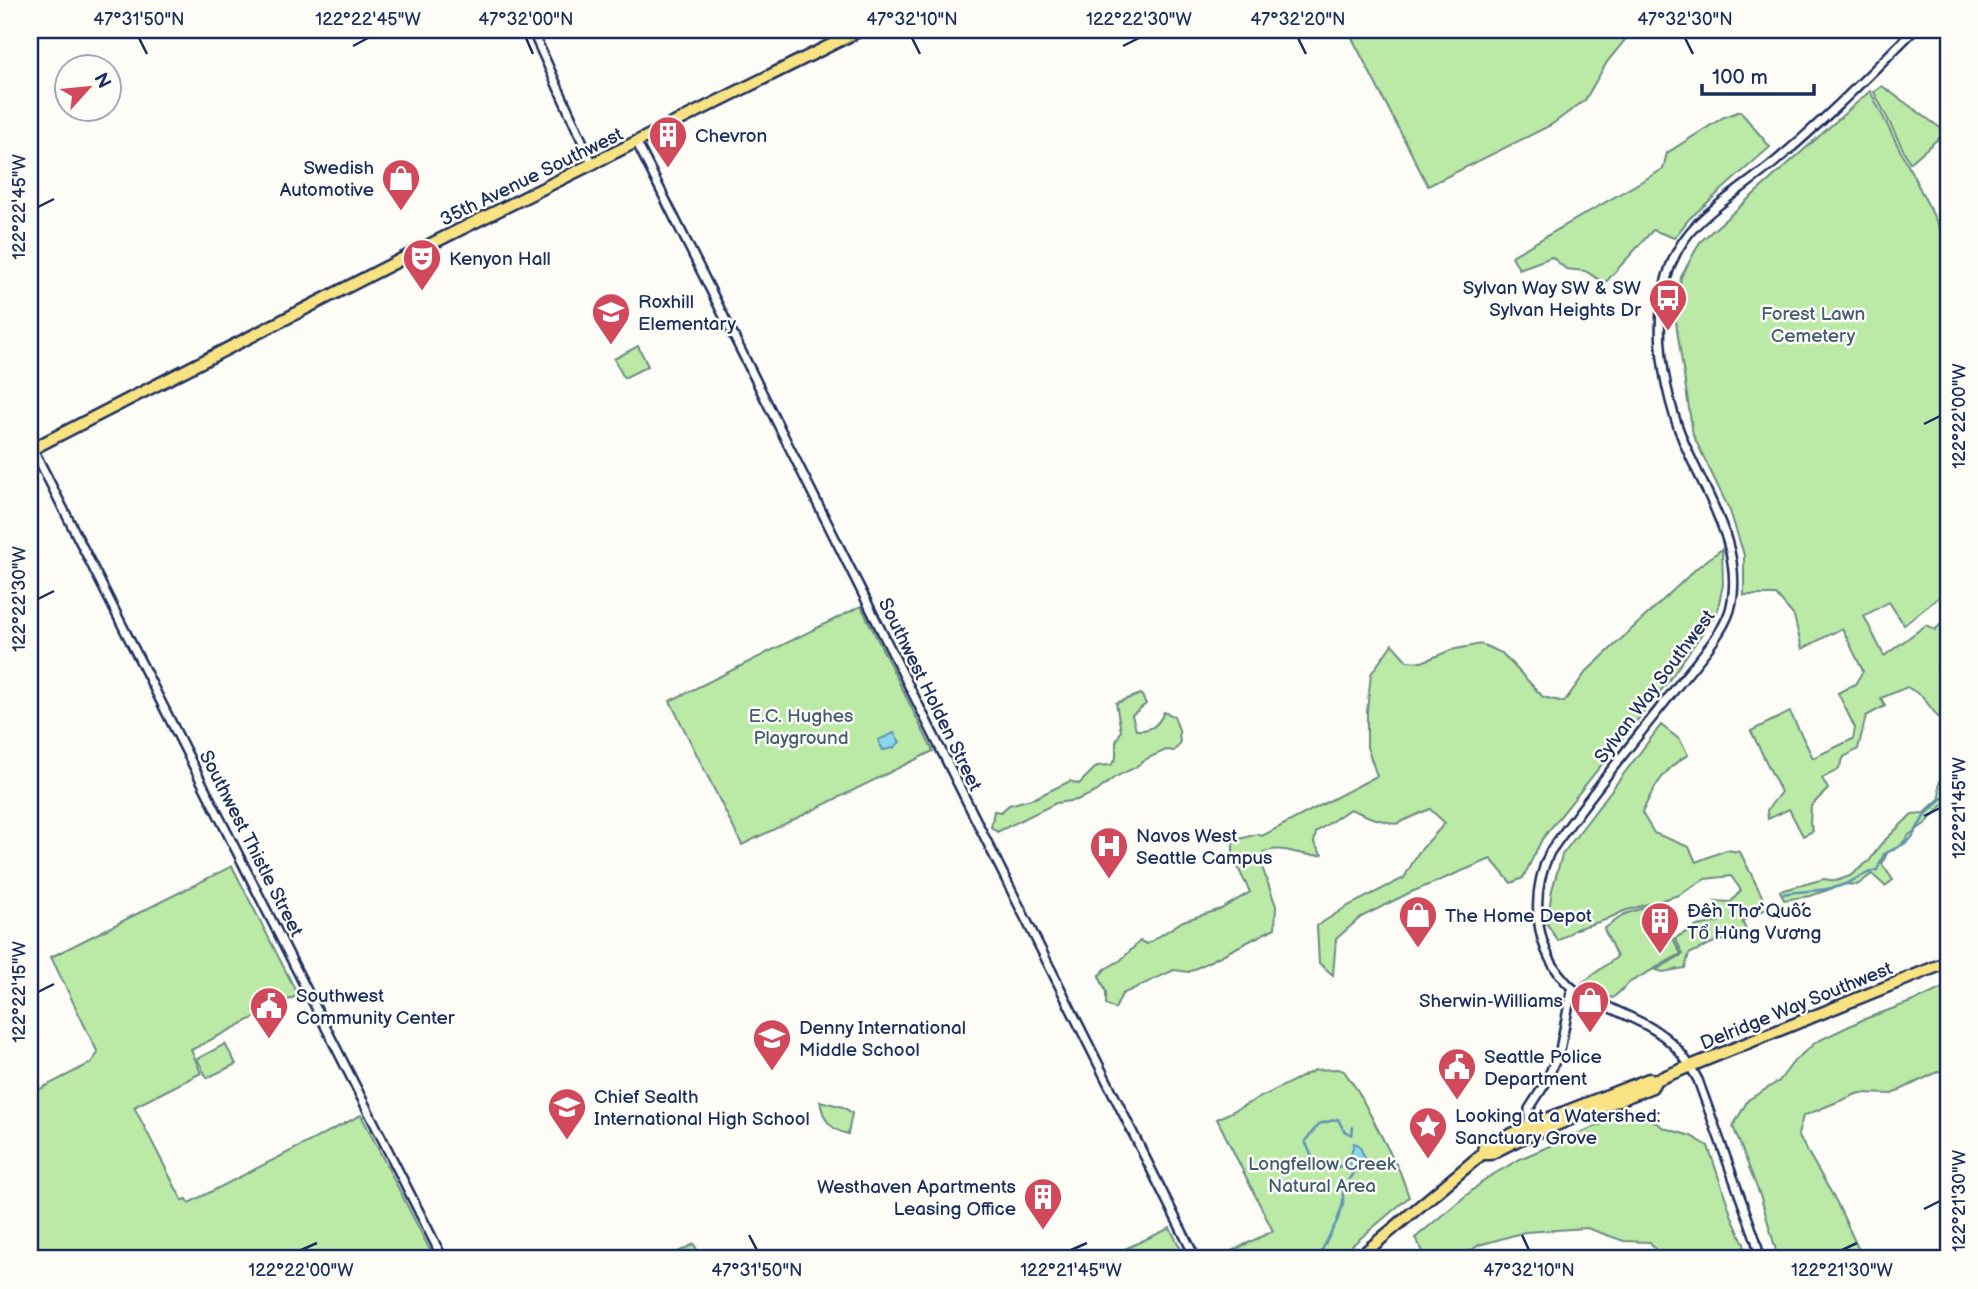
<svg xmlns="http://www.w3.org/2000/svg" width="1978" height="1289" viewBox="0 0 1978 1289" font-family="'Balsamiq Sans',sans-serif">
	<rect width="100%" height="100%" fill="#fdfcf7"/>
	<filter id="ink" filterUnits="userSpaceOnUse"><feTurbulence type="fractalNoise" baseFrequency=".0143" numOctaves="2"/><feDisplacementMap in="SourceGraphic" scale="14" xChannelSelector="R" yChannelSelector="G"/><feConvolveMatrix kernelMatrix="1 2 1 2 8 2 1 2 1" color-interpolation-filters="sRGB"/></filter>
	<g filter="url(#ink)">
		<!-- green -->
		<g fill="#bbe9a6" stroke="#6b8c82" stroke-width="2">
			<path d="M1348,30H1633L1607,62L1585,100L1551,125L1428,186Z"/>
			<path d="M1882,86L1946,132L1910,163L1874,92Z"/>
			<path d="M1870,91L1948,244V590L1904,625L1889,602L1864,616L1884,656L1926,625L1935,630L1948,617V658L1937,666L1940,684L1946,685L1948,687V721L1944,725L1922,696L1907,687L1881,698L1885,706L1866,716L1858,749L1844,757L1838,770L1822,778L1828,789L1811,806L1810,823L1813,831L1803,836L1789,809L1768,819L1767,810L1781,792L1751,731L1790,712L1813,758L1853,739L1855,728L1838,693L1855,684L1863,671L1842,628L1802,649L1794,616L1776,595H1744V555L1730,511L1693,435L1675,316L1681,277L1700,242Z"/>
			<path d="M1740,111L1770,147L1689,219L1674,238L1653,230L1605,283L1585,271L1566,269L1552,257L1519,269L1512,256L1663,169L1667,153L1724,117Z"/>
			<path d="M638,346L648,366L624,378L614,359Z"/>
			<path d="M1722,549L1723,585L1717,612L1667,683L1542,839L1523,878L1511,883L1491,859L1409,893L1361,917L1336,939L1333,975L1319,963L1317,926L1346,907L1404,878L1418,853L1445,823L1430,809L1396,824L1372,818L1350,809L1316,832L1314,843L1322,855C1301,858 1282,843 1262,853V867L1276,906L1275,928L1189,972L1174,970L1122,994L1115,1009L1106,1004V992L1099,976L1105,969L1121,960L1140,941L1147,944L1183,921L1221,909L1250,892L1233,858V841L1257,834L1262,836L1377,776L1367,747V711L1371,674L1392,644L1407,661L1422,662L1451,650L1481,644L1502,653L1543,697L1564,702L1586,672L1698,567Z"/>
			<path d="M861,606L933,751L742,845L670,701Z"/>
			<path d="M1141,694L1146,704L1132,715L1136,730C1151,731 1158,726 1164,712L1174,716L1179,730L1180,744L1174,751L1166,750L1148,758L1134,768L1115,777L1096,792L1077,800L1056,803L997,832L991,827L994,811L1001,812L1009,805L1035,798L1070,781L1079,784L1097,766L1111,765L1116,758V742L1121,731L1116,703Z"/>
			<path d="M1661,725L1680,740L1688,755C1665,767 1652,790 1642,813L1654,833L1689,847L1696,862L1726,850L1740,852L1768,908L1742,921L1747,932L1729,940L1716,941L1689,954L1685,968L1663,972L1656,970L1683,954L1675,938L1697,926L1719,922L1721,912L1715,901L1731,902L1741,890L1731,876L1705,879L1679,895L1624,911L1605,920L1576,929L1558,941L1547,924L1552,890L1562,855Z"/>
			<path d="M1948,761V808L1944,804L1926,823L1909,835L1901,845L1887,853L1882,864L1893,880L1885,886L1872,874L1857,885L1845,884L1810,896L1784,900L1780,891L1824,879L1836,881L1850,876L1870,860L1880,845L1912,814L1924,813L1940,798L1939,784Z"/>
			<path d="M232,866L298,995L191,1050L201,1073L134,1107L182,1200L187,1199L189,1203L361,1115L432,1254L422,1259H30V1094L91,1063L98,1053L51,957Z"/>
			<path d="M1655,904L1681,954L1630,982L1613,998L1600,995L1582,983L1617,957L1604,929L1625,914Z"/>
			<path d="M1948,985V1067L1892,1094L1859,1093L1803,1116L1798,1135L1836,1201L1863,1259H1788L1777,1254L1761,1198L1733,1126L1748,1100L1779,1081L1795,1060L1816,1042L1862,1020L1924,997Z"/>
			<path d="M225,1044L236,1064L207,1078L197,1059Z"/>
			<path d="M1338,1069L1344,1071L1358,1091L1400,1172L1409,1197L1336,1259H1215L1273,1231L1217,1119L1315,1070Z"/>
			<path d="M820,1101L843,1107L852,1113L848,1134C830,1130 823,1119 820,1101Z"/>
			<path d="M1636,1109L1664,1128L1691,1136L1708,1146L1733,1220L1744,1244L1746,1259H1662L1650,1242L1624,1241L1587,1228L1525,1232L1479,1245L1459,1259L1427,1258L1415,1238L1487,1178L1522,1158Z"/>
			<path d="M1170,1228L1186,1259H1094L1114,1254Z"/>
			<path d="M694,1244L702,1259H664Z"/>
		</g>
		<!-- water -->
		<g fill="#8cd6ed" stroke="#5f93b4" stroke-width="2">
			<path d="M894,733L900,742L893,748L883,750L878,740Z"/>
			<path d="M1354,1143L1359,1145L1368,1165L1357,1172L1354,1171L1348,1164Z"/>
		</g>
		<g fill="none" stroke-linecap="round" stroke-linejoin="round">
			<!-- stream -->
			<g stroke="#5f93b4" stroke-width="2.5">
				<path d="M1784,894C1803,890 1821,892 1840,886C1853,882 1863,873 1877,870L1884,854L1904,844L1912,837L1925,815L1941,799L1948,795"/>
				<path d="M1348,1164L1323,1171L1316,1166L1305,1141L1319,1124L1338,1119L1344,1131L1352,1135L1353,1127"/>
				<path d="M1125,1259L1166,1254"/>
				<path d="M1269,1259L1278,1256L1292,1259"/>
				<path d="M1308,1259L1320,1254L1337,1221L1343,1204V1190L1354,1171"/>
			</g>
			<!-- minor casing -->
			<g stroke="#1b2f5e" stroke-width="12">
				<g id="minor">
					<path d="M532,30L593,165"/>
					<path d="M637,143L1196,1259"/>
					<path d="M33,449L443,1259"/>
					<path d="M1529,1126V1109L1545,1084L1560,1050L1572,988"/>
					<path d="M1760,1259L1756,1241L1698,1080C1673,1032 1650,1027 1604,1005C1594,1000 1580,995 1571,987C1534,952 1529,896 1550,852C1589,796 1633,742 1676,688C1692,667 1722,636 1730,610C1745,555 1711,502 1689,454C1660,392 1642,290 1690,232C1710,208 1751,182 1776,161C1825,120 1869,75 1914,30"/>
				</g>
			</g>
			<!-- major casing -->
			<g stroke="#1b2f5e" stroke-width="15">
				<g id="major">
					<path d="M30,450L433,243L861,30"/>
					<path d="M1482,1154H1490L1518,1140L1652,1087L1656,1080L1948,962"/>
					<path d="M1357,1259L1482,1154L1484,1147L1529,1126L1649,1079L1656,1080"/>
				</g>
			</g>
			<!-- minor -->
			<use href="#minor" stroke="#fdfcf7" stroke-width="7"/>
			<!-- major -->
			<use href="#major" stroke="#f8e281" stroke-width="10"/>
		</g>
	</g>
	<!-- ticks -->
	<path fill="none" stroke="#1b2f5e" stroke-width="2.5" d="M139,38L147,54M526,38L533,54M912,38L920,54M1298,38L1306,54M1685,38L1693,54M353,46L368,38M1123,46L1139,38M38,207L54,199M1924,424L1940,416M38,599L54,591M1924,816L1940,808M38,992L54,984M1924,1209L1940,1201M749,1235L757,1250M1522,1235L1529,1250M301,1250L317,1243M1071,1250L1087,1243M1842,1250L1857,1243"/>
	<!-- icons -->
	<defs>
		<g id="building-pin" transform="scale(2.0125)"><path d="M0 17L-7.5 6A9.5 9.5 0 1 1 7.5 6Z" fill="#d1495b" stroke="#fdfcf7"/><path d="M-4-6H4V6H1V3H-1V6H-4ZM-2.5-4.3h1.7v1.8h-1.7ZM.8-4.3h1.7v1.8H.8ZM-2.5-1h1.7V.8h-1.7ZM.8-1h1.7V.8H.8Z" fill="#fff"/></g>
		<g id="shop-pin" transform="scale(2.0125)"><path d="M0 17L-7.5 6A9.5 9.5 0 1 1 7.5 6Z" fill="#d1495b" stroke="#fdfcf7"/><path d="M-5-2.5h2.3a2.7 3.5 0 0 1 5.4 0H5L5.5 6h-11ZM-1.5-2.5h3a1.5 2.3 0 0 0-3 0Z" fill="#fff"/></g>
		<g id="theatre-pin" transform="scale(2.0125)"><path d="M0 17L-7.5 6A9.5 9.5 0 1 1 7.5 6Z" fill="#d1495b" stroke="#fdfcf7"/><path d="M-5-5.5Q0-4 5-5.5V0Q5 5 0 6Q-5 5-5 0ZM-3.3-2.5H-1v1.5H-3.3ZM1-2.5H3.3v1.5H1ZM-2.8 1Q0 5.5 2.8 1Z" fill="#fff"/></g>
		<g id="bus-pin" transform="scale(2.0125)"><path d="M0 17L-7.5 6A9.5 9.5 0 1 1 7.5 6Z" fill="#d1495b" stroke="#fdfcf7"/><path d="M-5-6H5V4H4V6H2V4H-2V6H-4V4H-5ZM-3.5-4V0h7V-4ZM-3.5 1.2v1.5H-2V1.2ZM2 1.2v1.5H3.5V1.2Z" fill="#fff"/></g>
		<g id="school-pin" transform="scale(2.0125)"><path d="M0 17L-7.5 6A9.5 9.5 0 1 1 7.5 6Z" fill="#d1495b" stroke="#fdfcf7"/><path d="M0-5L7-2L0 1L-7-2ZM-4 1L0 2.5L4 1V4Q0 6-4 4Z" fill="#fff"/></g>
		<g id="hospital-pin" transform="scale(2.0125)"><path d="M0 17L-7.5 6A9.5 9.5 0 1 1 7.5 6Z" fill="#d1495b" stroke="#fdfcf7"/><path d="M-5-5h3v3.5h4V-5h3V5h-3V1.5h-4V5h-3Z" fill="#fff"/></g>
		<g id="civic-pin" transform="scale(2.0125)"><path d="M0 17L-7.5 6A9.5 9.5 0 1 1 7.5 6Z" fill="#d1495b" stroke="#fdfcf7"/><path d="M-.6-6.5H3V-4.5H.6V-3L4-1V1h2V6H-6V1h2V-1L-.6-3ZM-1.2 2.5V6h2.4V2.5Z" fill="#fff"/></g>
		<g id="sight-pin" transform="scale(2.0125)"><path d="M0 17L-7.5 6A9.5 9.5 0 1 1 7.5 6Z" fill="#d1495b" stroke="#fdfcf7"/><path d="M0-6L1.8-2.2L6-1.7L2.9 1.2L3.7 5.4L0 3.3L-3.7 5.4L-2.9 1.2L-6-1.7L-1.8-2.2Z" fill="#fff"/></g>
	</defs>
	<g fill-rule="evenodd">
		<use href="#building-pin" x="668" y="135"/>
		<use href="#shop-pin" x="401" y="178"/>
		<use href="#theatre-pin" x="422" y="258"/>
		<use href="#bus-pin" x="1668" y="298"/>
		<use href="#school-pin" x="611" y="312"/>
		<use href="#hospital-pin" x="1109" y="846"/>
		<use href="#shop-pin" x="1418" y="915"/>
		<use href="#building-pin" x="1660" y="921"/>
		<use href="#shop-pin" x="1590" y="1000"/>
		<use href="#civic-pin" x="269" y="1006"/>
		<use href="#school-pin" x="772" y="1038"/>
		<use href="#civic-pin" x="1457" y="1067"/>
		<use href="#school-pin" x="567" y="1107"/>
		<use href="#sight-pin" x="1428" y="1126"/>
		<use href="#building-pin" x="1043" y="1197"/>
	</g>
	<g text-anchor="middle" stroke-width="5" stroke-linejoin="round" paint-order="stroke">
		<!-- poi labels -->
		<g font-size="19" fill="#1b2f5e" stroke="#fdfcf7" text-anchor="start">
			<text x="695" y="142">Chevron</text>
			<text x="374" y="174" text-anchor="end">Swedish<tspan x="374" dy="22">Automotive</tspan></text>
			<text x="449" y="265">Kenyon Hall</text>
			<text x="1641" y="294" text-anchor="end">Sylvan Way SW &amp; SW<tspan x="1641" dy="22">Sylvan Heights Dr</tspan></text>
			<text x="638" y="308">Roxhill<tspan x="638" dy="22">Elementary</tspan></text>
			<text x="1136" y="842">Navos West<tspan x="1136" dy="22">Seattle Campus</tspan></text>
			<text x="1687" y="917">Đền Thờ Quốc<tspan x="1687" dy="22">Tổ Hùng Vương</tspan></text>
			<text x="1445" y="922">The Home Depot</text>
			<text x="296" y="1002">Southwest<tspan x="296" dy="22">Community Center</tspan></text>
			<text x="1563" y="1007" text-anchor="end">Sherwin-Williams</text>
			<text x="799" y="1034">Denny International<tspan x="799" dy="22">Middle School</tspan></text>
			<text x="1484" y="1063">Seattle Police<tspan x="1484" dy="22">Department</tspan></text>
			<text x="594" y="1103">Chief Sealth<tspan x="594" dy="22">International High School</tspan></text>
			<text x="1455" y="1122">Looking at a Watershed:<tspan x="1455" dy="22">Sanctuary Grove</tspan></text>
			<text x="1016" y="1193" text-anchor="end">Westhaven Apartments<tspan x="1016" dy="22">Leasing Office</tspan></text>
		</g>
		<!-- street labels -->
		<g font-size="19" fill="#1b2f5e" stroke="#fdfcf7">
			<text transform="translate(531 176) rotate(-26)" y="7">35th Avenue Southwest</text>
			<text transform="translate(1654 686) rotate(-53)" y="7">Sylvan Way Southwest</text>
			<text transform="translate(931 694) rotate(64)" y="7">Southwest Holden Street</text>
			<text transform="translate(252 843) rotate(63)" y="7">Southwest Thistle Street</text>
			<text transform="translate(1796 1005) rotate(-22)" y="7">Delridge Way Southwest</text>
		</g>
		<!-- park labels -->
		<g font-size="19" fill="#435e70" stroke="#fdfcf7">
			<text x="1813" y="320">Forest Lawn<tspan x="1813" dy="22">Cemetery</tspan></text>
			<text x="801" y="722">E.C. Hughes<tspan x="801" dy="22">Playground</tspan></text>
			<text x="1322" y="1170">Longfellow Creek<tspan x="1322" dy="22">Natural Area</tspan></text>
		</g>
	</g>
	<!-- margin -->
	<rect width="1978" height="1289" fill="none" stroke="#fdfcf7" stroke-width="77"/>
	<!-- north arrow -->
	<g transform="translate(88 88) rotate(63)"><circle r="33" fill="#fdfcf7" stroke="#a3aaba" stroke-width="2"/>
	<path d="M0-5L12 26L0 18L-12 26Z" fill="#d1495b"/>
	<text y="-10" font-size="19" font-weight="bold" text-anchor="middle" fill="#1b2f5e">N</text>
	</g>
	<!-- scale -->
	<path d="M1702 84v10h112v-10" fill="none" stroke="#1b2f5e" stroke-width="3.5"/>
	<text x="1712" y="84" font-size="21" fill="#1b2f5e" stroke="#fdfcf7" stroke-width="5" paint-order="stroke">100 m</text>
	<rect x="38" y="38" width="1902" height="1212" fill="none" stroke="#1b2f5e" stroke-width="2.5"/>
	<g font-size="18" text-anchor="middle" fill="#1b2f5e">
		<text x="139" y="25">47°31'50"N</text>
		<text x="368" y="25">122°22'45"W</text>
		<text x="526" y="25">47°32'00"N</text>
		<text x="912" y="25">47°32'10"N</text>
		<text x="1139" y="25">122°22'30"W</text>
		<text x="1298" y="25">47°32'20"N</text>
		<text x="1685" y="25">47°32'30"N</text>
		<text transform="translate(19 207) rotate(-90)" y="6">122°22'45"W</text>
		<text transform="translate(1959 416) rotate(-90)" y="6">122°22'00"W</text>
		<text transform="translate(19 599) rotate(-90)" y="6">122°22'30"W</text>
		<text transform="translate(1959 808) rotate(-90)" y="6">122°21'45"W</text>
		<text transform="translate(19 992) rotate(-90)" y="6">122°22'15"W</text>
		<text transform="translate(1959 1201) rotate(-90)" y="6">122°21'30"W</text>
		<text x="301" y="1276">122°22'00"W</text>
		<text x="757" y="1276">47°31'50"N</text>
		<text x="1071" y="1276">122°21'45"W</text>
		<text x="1529" y="1276">47°32'10"N</text>
		<text x="1842" y="1276">122°21'30"W</text>
	</g>
</svg>
